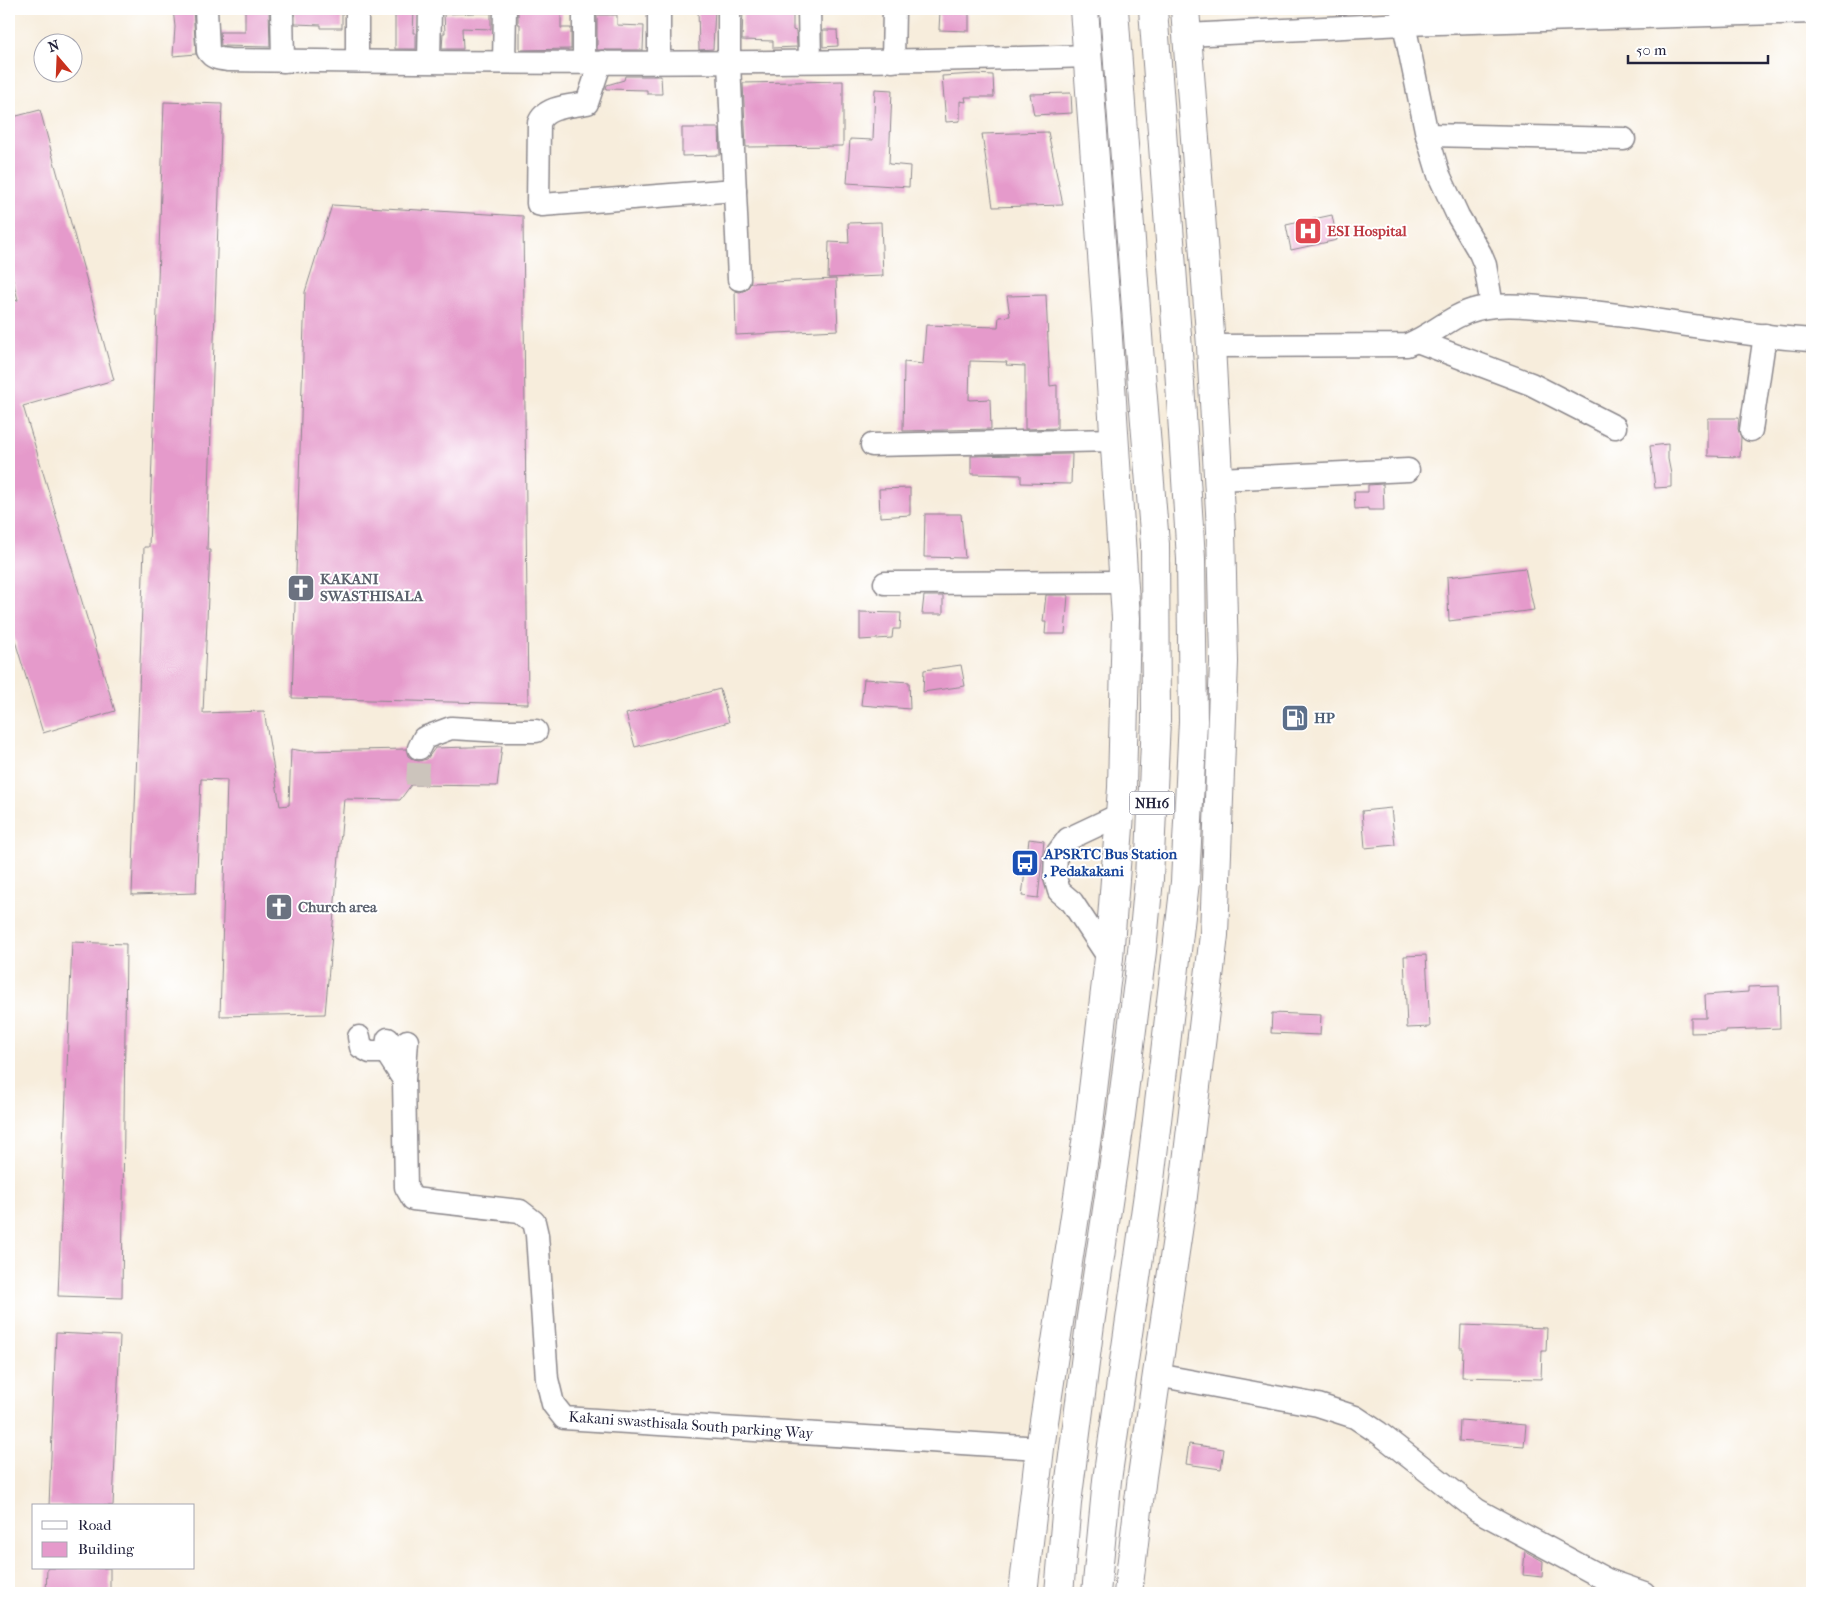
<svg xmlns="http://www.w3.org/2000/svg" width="1821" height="1602" viewBox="0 0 1821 1602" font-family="'IM FELL French Canon',serif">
	<rect width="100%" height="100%" fill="#fff"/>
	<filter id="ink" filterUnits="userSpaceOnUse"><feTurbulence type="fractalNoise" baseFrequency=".02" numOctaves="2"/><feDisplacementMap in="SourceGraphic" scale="10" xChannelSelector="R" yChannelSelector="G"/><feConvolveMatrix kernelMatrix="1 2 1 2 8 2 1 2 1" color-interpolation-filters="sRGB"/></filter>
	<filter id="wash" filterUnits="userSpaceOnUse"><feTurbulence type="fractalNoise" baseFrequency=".0096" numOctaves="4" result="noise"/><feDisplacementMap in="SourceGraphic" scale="20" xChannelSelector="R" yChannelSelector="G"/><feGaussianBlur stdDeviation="1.12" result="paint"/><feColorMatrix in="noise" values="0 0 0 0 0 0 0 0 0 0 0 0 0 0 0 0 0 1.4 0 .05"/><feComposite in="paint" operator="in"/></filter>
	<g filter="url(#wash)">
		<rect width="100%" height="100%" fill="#f7eddc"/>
		<g id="blocks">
			<!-- building -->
			<g fill="#e59acb">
				<path d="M173,9H193L196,54L173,56L175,27Z"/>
				<path d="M245,9H269L270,47L221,46L220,32H245Z"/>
				<path d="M295,9H342V28H321V25L295,24Z"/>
				<path d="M395,9H414L413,33H416V49H395Z"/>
				<path d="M518,9H561V28H571V49L520,50V24H518Z"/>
				<path d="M698,9H715L713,49L699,50Z"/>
				<path d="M743,9H793V30L796,31L797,47L773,48V41L742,40Z"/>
				<path d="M940,11L969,14V31L939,30Z"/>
				<path d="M474,13H491V29L462,28L463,49H442L443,33H445L444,14Z"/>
				<path d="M597,15H617V25L644,26L643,50H597Z"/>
				<path d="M823,30H837L838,46L823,47Z"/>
				<path d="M975,74L993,75L994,97H965L966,102L960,101V121L946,122L942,76Z"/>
				<path d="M625,76H661L662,94H647V90L606,89L607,85L624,80Z"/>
				<path d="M843,81V146L746,147L743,83Z"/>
				<path d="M875,89L892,90L889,164L910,166L909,187L847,183L850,139L873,140Z"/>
				<path d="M1071,93L1072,113L1034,115L1030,94Z"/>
				<path d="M164,102L222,104L207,550H210L203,713L264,711L280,806L289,805L291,749L303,751L406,749L408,756L414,760L419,761L427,759L435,748L502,746L497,786L411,785L400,800L344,799L325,1014L220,1016L227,780L201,779L196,893L132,895L144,547H149Z"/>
				<path d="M40,110L114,380L23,406L115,711L43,733L9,621V302L18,300L9,265V118Z"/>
				<path d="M682,128H719L720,155L682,156Z"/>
				<path d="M1048,132L1063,205L993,207L982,134Z"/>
				<path d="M332,205L523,216L528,704L292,698L305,292Z"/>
				<path d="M1332,215L1337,240L1291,250L1286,225Z"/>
				<path d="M881,222L883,276L828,278L829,242L849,243L848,223Z"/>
				<path d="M836,279L838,330L736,335L735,291L740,292L746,290L751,283Z"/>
				<path d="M1046,295L1050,386L1057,385V428L1025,429V366L1006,365L1007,362L970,361L969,400L990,399L991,429L903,431L904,362L923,364L926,325L998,327L999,317L1010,316L1007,296Z"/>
				<path d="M1708,418H1739L1738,429L1741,437L1740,457L1708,456Z"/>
				<path d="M1668,444V459L1671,474V487L1655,488L1650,446Z"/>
				<path d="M1072,454L1071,484L1021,483V475L971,474V456Z"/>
				<path d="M1383,484L1384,510H1368V508L1355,509L1354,492H1368V485Z"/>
				<path d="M910,488V515L880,517L879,489Z"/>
				<path d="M925,514H961L965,558L924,557Z"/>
				<path d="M1525,568L1534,610L1449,621L1447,577Z"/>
				<path d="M1046,595H1068L1065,634H1045L1046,622H1043Z"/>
				<path d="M924,596H943V614H922Z"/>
				<path d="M860,612L901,613L900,629H893L892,638L860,640Z"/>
				<path d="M961,665L965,686L923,692L924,670Z"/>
				<path d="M864,679L909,682L910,709L861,705Z"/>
				<path d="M720,689L729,722L635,747L626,714Z"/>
				<path d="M1391,808L1395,845L1365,848L1362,811Z"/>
				<path d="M1029,839L1044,841L1038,898L1022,896Z"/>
				<path d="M72,942L126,944L122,1298L58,1296Z"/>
				<path d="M1426,955L1430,1027L1407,1028L1404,956Z"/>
				<path d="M1779,986L1780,1028L1726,1030V1032L1691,1033V1018H1706L1705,995L1748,992V987Z"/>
				<path d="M1272,1013L1321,1015L1320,1035L1271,1033Z"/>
				<path d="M1461,1325L1547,1328L1546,1351H1542L1541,1379L1462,1377L1463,1348H1460Z"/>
				<path d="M56,1333L120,1336L113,1506H49Z"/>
				<path d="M1460,1420L1526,1425L1524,1446L1459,1441Z"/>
				<path d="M1189,1444L1224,1449L1221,1469L1186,1464Z"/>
				<path d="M1525,1551L1543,1561L1542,1577L1523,1575Z"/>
				<path d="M47,1568H110V1593H46Z"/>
			</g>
		</g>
	</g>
	<g filter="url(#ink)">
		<use href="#blocks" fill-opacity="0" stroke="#8c888c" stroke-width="1"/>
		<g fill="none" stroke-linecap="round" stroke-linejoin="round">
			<!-- minor-tunnel -->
			<path stroke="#ccc4bc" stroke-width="22" stroke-dasharray="22 11" stroke-linecap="butt" d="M417,785L419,748"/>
			<!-- minor casing -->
			<g stroke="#8c888c" stroke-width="25">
				<g id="minor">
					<path d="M206,9L208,51C213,59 220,59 229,60C515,64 802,65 1088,56"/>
					<path d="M282,9L283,61"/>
					<path d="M357,9V61"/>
					<path d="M729,9V63L739,279"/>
					<path d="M809,9L810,61"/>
					<path d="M1402,11L1404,24L1427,135L1439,175L1458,216L1480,253L1485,265L1492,306"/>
					<path d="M1187,35L1404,24L1812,12"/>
					<path d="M429,61L430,9"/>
					<path d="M893,61L894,9"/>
					<path d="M504,62L505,9"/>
					<path d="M584,62V9"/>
					<path d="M603,62L598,70L587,103C572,106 545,106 539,123L538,204L542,205L735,190"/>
					<path d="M659,62V9"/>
					<path d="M1427,135L1624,139"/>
					<path d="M1417,341L1531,384L1615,427"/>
					<path d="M1211,346L1407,345C1432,336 1451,315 1477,309C1504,302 1533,307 1560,309C1645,315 1728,335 1812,340"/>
					<path d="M1751,430L1765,335"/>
					<path d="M872,445L1115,440"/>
					<path d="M1218,479L1408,470"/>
					<path d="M885,583L1124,582"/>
					<path d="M419,748L424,738L451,728L502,731H536"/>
					<path d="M1109,958L1072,902L1059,891L1055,877L1056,855L1068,839L1121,814"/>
					<path d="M359,1037L361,1047L370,1052H386"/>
					<path d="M388,1039L386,1052L404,1080L406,1187L413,1199L520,1211L534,1222L537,1235L547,1379L553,1404L564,1418L1040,1448"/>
					<path d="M404,1080L407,1041"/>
					<path d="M1157,1375L1318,1405L1355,1417L1379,1433L1477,1510L1607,1580L1644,1593"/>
				</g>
			</g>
			<!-- secondary casing -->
			<g stroke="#8c888c" stroke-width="30">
				<g id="secondary">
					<path d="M1023,1593L1040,1448L1089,1123L1109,958L1122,788L1126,618L1107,323L1084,9"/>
					<path d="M1128,1593L1142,1476L1182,1204L1214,935L1224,662L1221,531L1211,346L1185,9"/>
				</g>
			</g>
			<!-- trunk casing -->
			<g stroke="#8c888c" stroke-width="30">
				<g id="trunk">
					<path d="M1059,1593L1067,1503L1090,1324L1121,1115L1142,951L1149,879L1156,720L1155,544L1139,349L1114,9"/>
					<path d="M1096,1593L1107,1480L1150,1180L1185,882L1193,721L1191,559L1177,336L1153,9"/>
				</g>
			</g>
			<!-- minor -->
			<use href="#minor" stroke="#fff" stroke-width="22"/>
			<!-- secondary -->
			<use href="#secondary" stroke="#fff" stroke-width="28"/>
			<!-- trunk -->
			<use href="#trunk" stroke="#fff" stroke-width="28"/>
		</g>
	</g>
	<!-- icons -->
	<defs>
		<g id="hospital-square" transform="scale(1.4375)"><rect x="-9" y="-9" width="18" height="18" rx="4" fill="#e0444e" stroke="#fff"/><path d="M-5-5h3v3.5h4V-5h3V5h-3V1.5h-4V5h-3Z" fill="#fff"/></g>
		<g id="church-square" transform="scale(1.4375)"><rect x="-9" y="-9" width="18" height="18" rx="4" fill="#6b7280" stroke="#fff"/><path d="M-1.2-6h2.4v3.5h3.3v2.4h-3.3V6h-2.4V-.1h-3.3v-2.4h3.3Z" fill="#fff"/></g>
		<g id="fuel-square" transform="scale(1.4375)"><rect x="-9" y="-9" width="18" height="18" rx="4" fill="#5c6f8a" stroke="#fff"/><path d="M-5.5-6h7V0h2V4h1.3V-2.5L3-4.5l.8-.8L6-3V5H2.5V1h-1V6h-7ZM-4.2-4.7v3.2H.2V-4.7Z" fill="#fff"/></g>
		<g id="bus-square" transform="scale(1.4375)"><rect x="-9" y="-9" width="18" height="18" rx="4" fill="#1a4fb4" stroke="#fff"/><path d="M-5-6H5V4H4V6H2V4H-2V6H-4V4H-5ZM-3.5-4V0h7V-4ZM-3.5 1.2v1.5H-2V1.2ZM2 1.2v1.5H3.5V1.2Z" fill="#fff"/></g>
	</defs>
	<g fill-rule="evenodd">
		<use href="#hospital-square" x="1308" y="231"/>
		<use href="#church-square" x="301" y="588"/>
		<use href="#fuel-square" x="1295" y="718"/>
		<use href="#bus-square" x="1025" y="863"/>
		<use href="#church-square" x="279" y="907"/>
	</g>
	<g text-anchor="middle" stroke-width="4" stroke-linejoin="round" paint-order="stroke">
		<!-- shield labels -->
		<rect fill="#fff" stroke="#646476" stroke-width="1" x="1129.5" y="791.5" width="45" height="23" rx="4"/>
		<g font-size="14" font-weight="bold" fill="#22223b">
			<text x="1152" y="808">NH16</text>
		</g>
		<!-- health labels -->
		<g font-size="15" font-weight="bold" fill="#be3a42" stroke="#fff" text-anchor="start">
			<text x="1327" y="236">ESI Hospital</text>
		</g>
		<!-- worship labels -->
		<g font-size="15" font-weight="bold" fill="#5b616d" stroke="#fff" text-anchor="start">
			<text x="320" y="584">KAKANI<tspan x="320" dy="17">SWASTHISALA</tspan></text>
			<text x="298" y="912">Church area</text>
		</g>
		<!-- service labels -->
		<g font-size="15" font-weight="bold" fill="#4e5e75" stroke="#fff" text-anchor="start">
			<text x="1314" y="723">HP</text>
		</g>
		<!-- transit labels -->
		<g font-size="15" font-weight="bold" fill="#164399" stroke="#fff" text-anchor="start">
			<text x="1044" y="859">APSRTC Bus Station<tspan x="1044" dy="17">, Pedakakani</tspan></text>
		</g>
		<!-- street labels -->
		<g font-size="15" fill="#22223b" stroke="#fff">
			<text transform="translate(691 1425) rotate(4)" y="5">Kakani swasthisala South parking Way</text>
		</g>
	</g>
	<!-- margin -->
	<rect width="1821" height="1602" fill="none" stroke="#fff" stroke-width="30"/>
	<!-- legend -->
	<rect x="32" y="1504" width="162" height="65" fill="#ffffff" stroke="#a7a7b1"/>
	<rect x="42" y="1521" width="25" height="8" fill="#ffffff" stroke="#a7a7b1"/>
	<text x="78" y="1530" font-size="15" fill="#22223b">Road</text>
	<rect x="42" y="1542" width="25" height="15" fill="#e59acb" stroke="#a7a7b1"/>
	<text x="78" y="1554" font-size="15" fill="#22223b">Building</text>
	<!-- north arrow -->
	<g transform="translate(58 58) rotate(341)"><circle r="24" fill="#ffffff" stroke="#a7a7b1"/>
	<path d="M0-4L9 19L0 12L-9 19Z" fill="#c8321e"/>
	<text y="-8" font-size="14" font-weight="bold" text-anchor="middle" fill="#22223b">N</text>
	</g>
	<!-- scale -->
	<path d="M1628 55v8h140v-8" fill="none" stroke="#22223b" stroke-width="2.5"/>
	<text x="1636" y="55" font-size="15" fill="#22223b" stroke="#ffffff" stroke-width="4" paint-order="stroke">50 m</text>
</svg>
